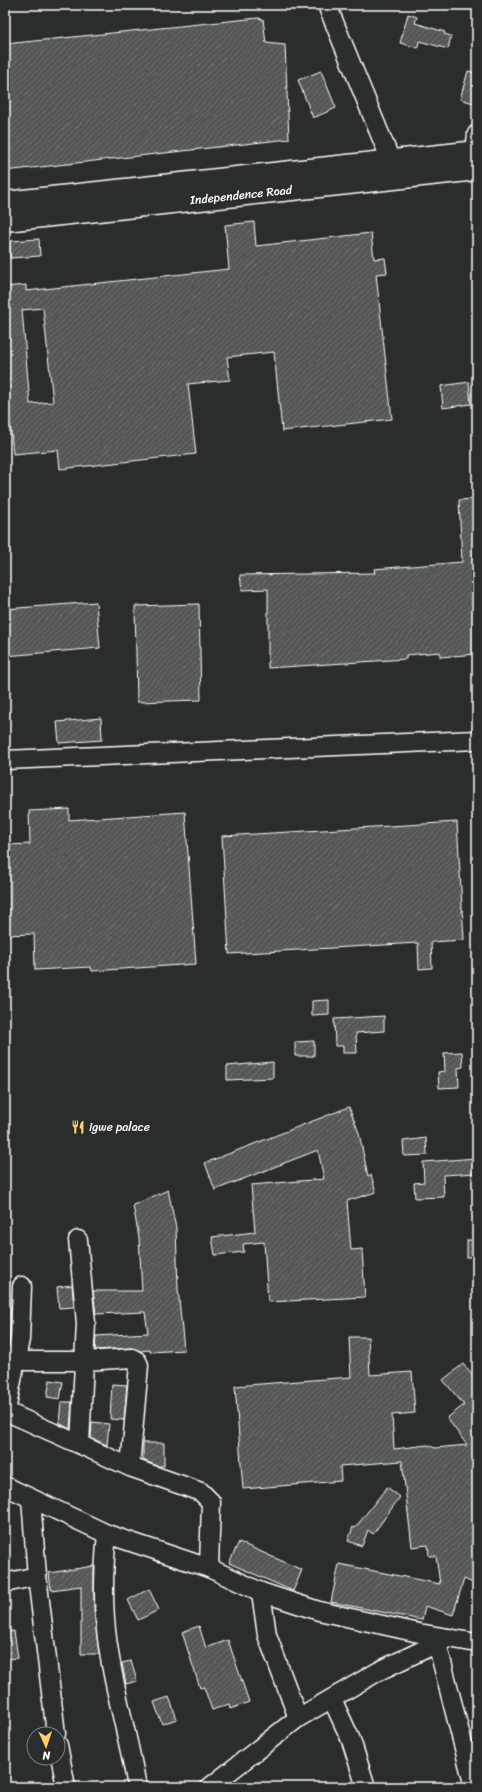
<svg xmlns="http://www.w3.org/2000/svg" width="482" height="1792" viewBox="0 0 482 1792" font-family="Sriracha,sans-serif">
	<defs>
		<pattern id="building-hatch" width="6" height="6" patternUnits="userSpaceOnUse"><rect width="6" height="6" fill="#555758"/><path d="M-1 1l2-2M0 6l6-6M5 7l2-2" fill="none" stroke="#6e7071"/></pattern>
	</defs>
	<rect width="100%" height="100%" fill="#2a2d2e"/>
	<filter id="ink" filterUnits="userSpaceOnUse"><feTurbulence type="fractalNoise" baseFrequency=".025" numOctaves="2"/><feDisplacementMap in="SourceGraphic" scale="8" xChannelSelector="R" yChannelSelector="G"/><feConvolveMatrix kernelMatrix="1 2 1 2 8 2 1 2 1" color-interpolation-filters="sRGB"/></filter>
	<g filter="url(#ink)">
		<!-- building -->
		<g fill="url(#building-hatch)" stroke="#fff" fill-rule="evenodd">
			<path d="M408,14L417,17L415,23L445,32L444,34L451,36L448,49L419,41L418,48L400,43Z"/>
			<path d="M258,18L263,19L266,43L285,45L289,139L5,171V44Z"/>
			<path d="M321,71L336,108L313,118L298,80Z"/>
			<path d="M468,71L477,73V104L460,99Z"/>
			<path d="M254,222L256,246L371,233L374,259L385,258L387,273L376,274L392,419L282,431L274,352L227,357L230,380L188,384L196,454L60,469L58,450L13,454L5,367V287L26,285V291L229,269L225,225ZM43,308L53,402L30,404L22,310Z"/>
			<path d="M39,239L40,256L10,258V241Z"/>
			<path d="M469,382L471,404L443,408L441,386Z"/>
			<path d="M477,499V654L440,657V652L406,655V659L268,668V589L242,590L240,575L375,573L374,569L462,562L459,500Z"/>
			<path d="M96,602L100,648L5,656V609Z"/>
			<path d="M199,604L201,700L137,702L135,606Z"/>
			<path d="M101,718L102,740L59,743L57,722Z"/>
			<path d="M69,809V820L185,812L196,964L92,971L91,967L35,970L34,934L5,935V845L30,844L29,811Z"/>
			<path d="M457,822L464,940L431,942L432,968L419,969L418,943L229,954L222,836Z"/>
			<path d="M329,1000V1015L312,1016V1001Z"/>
			<path d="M384,1016V1031L356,1033L357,1053H343V1046H335L334,1019Z"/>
			<path d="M314,1041V1056H295V1042Z"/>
			<path d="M462,1052L463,1067L458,1068L459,1087L439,1088L438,1072L445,1071L444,1053Z"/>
			<path d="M273,1062V1078L227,1080V1066Z"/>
			<path d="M349,1107L359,1133L368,1176L371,1175L376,1192L347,1201L351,1250L362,1249L365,1297L268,1302L264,1242L243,1244L244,1252L215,1255L212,1237L255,1232L251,1185L324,1179L318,1150L215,1190L205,1163Z"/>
			<path d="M426,1138L427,1155L404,1156L403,1141Z"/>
			<path d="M477,1158V1173L443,1175L444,1197L415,1198L414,1183L424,1182L423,1162Z"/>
			<path d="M168,1190L176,1228L178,1289L184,1350L150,1352V1350L140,1351L131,1348L95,1350L96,1336L148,1333L145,1312L96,1314L93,1291H142L139,1238L133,1205Z"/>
			<rect x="467" y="1240" width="10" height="17"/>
			<path d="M72,1285L74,1307L59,1308L57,1287Z"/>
			<path d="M5,1306L11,1307L10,1338L6,1357Z"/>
			<path d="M349,1337H368L370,1375L412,1372L415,1413L392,1415L394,1449L427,1445L435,1448L467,1445L447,1418L464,1405L443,1380L463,1364L477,1381V1391L472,1395L477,1402V1585L464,1579L453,1615L425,1606L422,1620L331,1602L339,1564L440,1584L436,1556H429L428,1545L412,1547L402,1461L340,1466L341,1481L243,1489L235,1386L351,1377Z"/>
			<path d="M50,1380L63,1382L60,1399L47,1397Z"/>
			<path d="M112,1384L127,1385L124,1420L110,1419Z"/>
			<path d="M61,1402H72L70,1429L59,1423Z"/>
			<path d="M92,1422L109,1424L107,1445L91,1438Z"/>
			<path d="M143,1443H164V1466H157L143,1460Z"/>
			<path d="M387,1487L400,1497L373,1534L368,1530L362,1546L348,1541L353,1527L355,1528Z"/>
			<path d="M239,1542L302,1570L293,1591L229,1563Z"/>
			<path d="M94,1566V1609L99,1654H81V1586L51,1590L49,1573Z"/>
			<path d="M149,1589L159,1610L138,1620L128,1600Z"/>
			<path d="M199,1626L206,1648L228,1640L249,1702L230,1709L229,1704L212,1710L204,1687L200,1688L182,1632Z"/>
			<path d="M14,1631L18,1658L5,1659V1632Z"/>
			<path d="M131,1661L137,1681L126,1684L122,1663Z"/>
			<path d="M169,1697L177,1719L162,1724L154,1702Z"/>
		</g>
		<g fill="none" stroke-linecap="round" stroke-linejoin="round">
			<!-- minor casing -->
			<g stroke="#fff" stroke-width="21">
				<g id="minor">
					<path d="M327,5L391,161"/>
					<path d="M475,152L477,134"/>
					<path d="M5,760L477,740"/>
					<path d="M78,1240L86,1323L80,1444"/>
					<path d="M16,1361H85L132,1358L137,1361L139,1365L130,1467"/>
					<path d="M5,1411L130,1467L201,1492L211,1502L209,1568"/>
					<path d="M6,1411L20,1339L22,1286"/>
					<path d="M5,1486L107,1534L209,1568L261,1592L319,1611L419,1633L477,1643"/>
					<path d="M31,1499L37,1576L56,1734"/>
					<path d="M107,1534C104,1563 103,1591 105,1619C109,1674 128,1733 137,1787"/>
					<path d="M5,1583L37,1576"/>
					<path d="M261,1592L267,1635L298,1718"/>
					<path d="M437,1643L474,1787"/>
					<path d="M332,1699L351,1740L366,1787"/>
					<path d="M58,1745L66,1787"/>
					<path d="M210,1787L298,1718L379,1671L448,1638"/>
				</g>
			</g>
			<!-- major casing -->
			<g stroke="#fff" stroke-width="25">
				<g id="major">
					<path d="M5,203L477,152"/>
					<path d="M5,220L477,169"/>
				</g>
			</g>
			<!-- minor -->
			<use href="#minor" stroke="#2a2d2e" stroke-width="18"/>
			<!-- major -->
			<use href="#major" stroke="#2a2d2e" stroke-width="22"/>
		</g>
	</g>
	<!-- icons -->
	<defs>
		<g id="restaurant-bare" transform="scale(1.08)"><path d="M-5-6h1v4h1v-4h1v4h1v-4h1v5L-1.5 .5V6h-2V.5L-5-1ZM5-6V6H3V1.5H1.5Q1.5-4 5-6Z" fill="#ffd166" stroke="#2a2d2e" stroke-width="2.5" paint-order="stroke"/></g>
	</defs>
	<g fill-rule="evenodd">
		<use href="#restaurant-bare" x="78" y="1127"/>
	</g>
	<g text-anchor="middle" stroke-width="3" stroke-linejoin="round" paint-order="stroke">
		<!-- street labels -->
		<g font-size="12" fill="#fff" stroke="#2a2d2e">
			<text transform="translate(241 195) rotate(-6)" y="4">Independence Road</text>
		</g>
		<!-- poi labels -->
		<g font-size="12" fill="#fff" stroke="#2a2d2e" text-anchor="start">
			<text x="89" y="1131">igwe palace</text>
		</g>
	</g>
	<!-- margin -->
	<rect width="482" height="1792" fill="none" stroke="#2a2d2e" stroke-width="20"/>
	<rect x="10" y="10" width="462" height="1772" fill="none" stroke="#fff" stroke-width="1.5" filter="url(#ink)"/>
	<!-- north arrow -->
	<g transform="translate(46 1746) rotate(177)"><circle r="19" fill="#2a2d2e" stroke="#7f8182"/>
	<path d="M0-3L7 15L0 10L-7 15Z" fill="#ffd166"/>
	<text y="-6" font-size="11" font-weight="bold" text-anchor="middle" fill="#ffffff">N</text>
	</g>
</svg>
